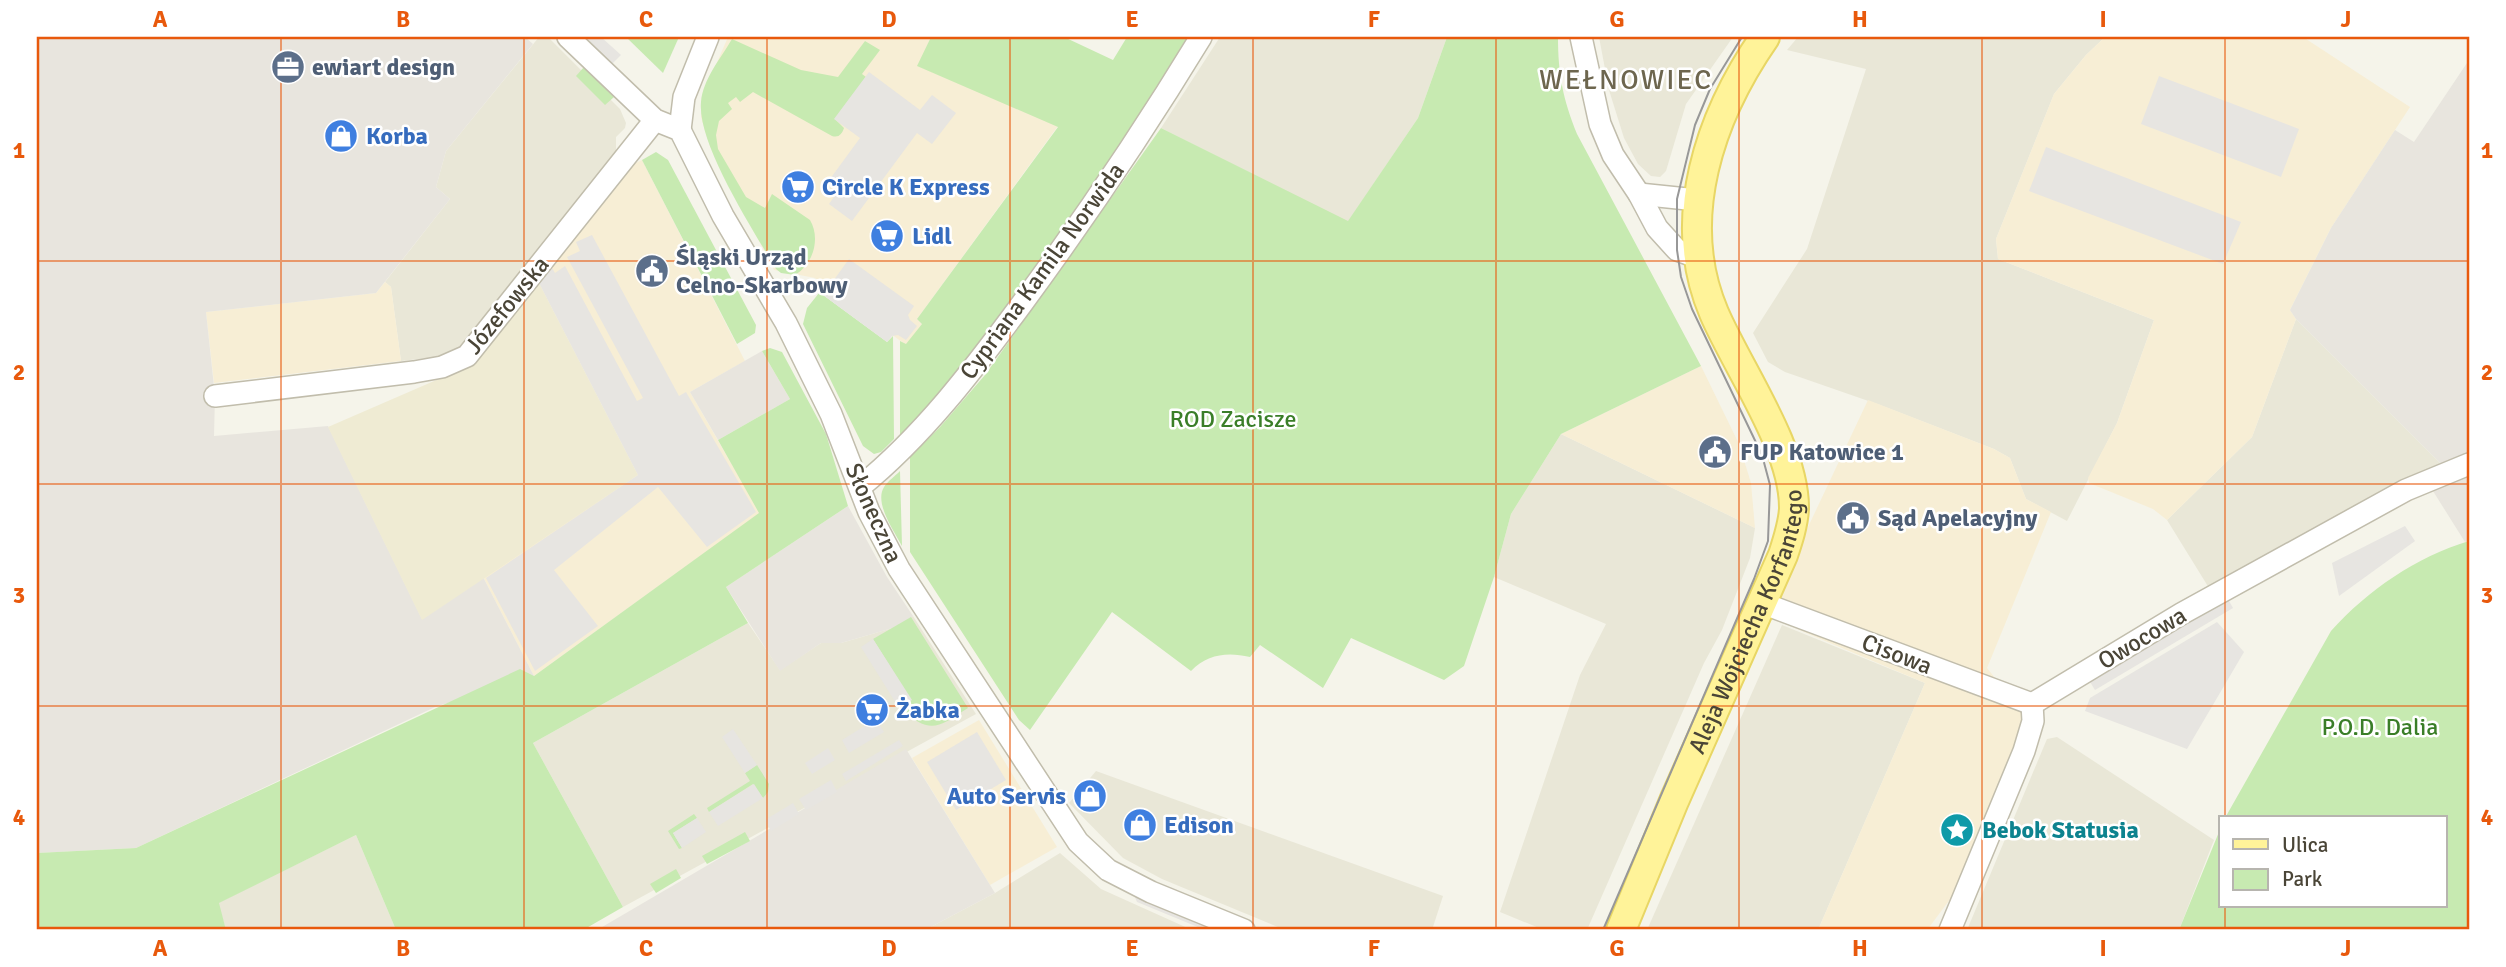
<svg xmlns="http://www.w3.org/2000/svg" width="2506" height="967" viewBox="0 0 2506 967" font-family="Signika,sans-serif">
	<rect width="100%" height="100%" fill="#f5f4ea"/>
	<!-- residential -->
	<g fill="#e9e7d7">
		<path d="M539,37H548L620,109L626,123L625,128L616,137V152L464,345L455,352L436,357L401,361L391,287L385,282L450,199L436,187L446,151Z"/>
		<path d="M1220,37H1447L1418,118L1348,222L1161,128Z"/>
		<path d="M1599,37H1733L1686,104L1666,171L1660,177L1651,176L1638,164L1624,138L1609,90Z"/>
		<path d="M1798,37H2105L2086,55L2054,94L1996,239L1998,259L2154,320L2117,423L2067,521L2026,499L2010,458L1994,449L1880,405L1785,372L1768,362L1753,333L1807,249L1866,69L1787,50Z"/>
		<path d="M2296,319L2441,464L2209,588L2167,520L2252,437Z"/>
		<path d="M1561,434L1755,528L1750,558L1722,630L1704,663L1587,930H1544L1500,912L1580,675L1606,624L1494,577L1511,514Z"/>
		<path d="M913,616L976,714L623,907L533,743L748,623L780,670L821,643H841L896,627Z"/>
		<path d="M1782,625L1925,683L1818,930H1647Z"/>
		<path d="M2057,737L2214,840L2179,930H1967L2047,739Z"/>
		<path d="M1096,771L1443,896L1432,930H1285L1162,879L1123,858L1069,803Z"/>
		<path d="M356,835L396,930H226L218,903Z"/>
		<path d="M1060,853L1101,889L1192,930H925L995,893Z"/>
	</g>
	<!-- commercial -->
	<g fill="#f7eed5">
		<path d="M728,37H931L918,66L1058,126L917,319L922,324L906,345L815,278L774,270L710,146L701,117L703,95Z"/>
		<path d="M2105,37H2303L2410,107L2331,228L2290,310L2296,319L2252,437L2167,520L2153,509L2089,483L2088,478L2117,423L2154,320L1998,259L1996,239L2054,94L2086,55Z"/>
		<path d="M642,160L745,361L690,392L760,513L534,676L483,577L638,475L538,281L631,165Z"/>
		<path d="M385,282L391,287L401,361L214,383L206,312L376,293Z"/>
		<path d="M1701,366L1739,444L1751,483L1755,528L1561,434Z"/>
		<path d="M1868,400L1994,449L2010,458L2026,499L2051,512L1987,668L2026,717L1963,882L1927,930H1818L1925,683L1766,616Z"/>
		<path d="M979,720L1057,847L990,885L912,758Z"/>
	</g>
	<!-- industrial -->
	<g fill="#e8e5de">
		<path d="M37,37H525L533,44L446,151L436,187L450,199L376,293L206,312L215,396L214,436L328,426L422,619L483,577L534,676L435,707L136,848L37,853Z"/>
		<path d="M2469,60V452L2441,464L2296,319L2290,310L2331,228L2395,130L2414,142Z"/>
		<path d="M762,351L790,399L718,440L690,392Z"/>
		<path d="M2469,473V541L2465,542L2433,491Z"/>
		<path d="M848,506L887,577L913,616L896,627L841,643H821L780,671L726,587Z"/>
		<path d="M906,749L995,893L925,930H597Z"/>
	</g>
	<!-- education -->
	<path fill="#efebd3" d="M538,281L638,475L422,620L328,427L471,365Z"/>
	<!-- green -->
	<g fill="#c7eab1">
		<path d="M626,37H679L663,73Z"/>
		<path d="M931,37H1064L1113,60L1127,37H1189L1139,121L977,354L900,440V341L906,344L922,324L917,319L1058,127L917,66Z"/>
		<path d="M1447,37H1558C1558,74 1563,99 1577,134L1701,366L1561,434L1511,514L1494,577L1464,666L1444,680L1351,638L1323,688L1260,645L1250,657C1227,652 1208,654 1191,671L1112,612L1030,730L1019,720L910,552V457L940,427L985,375L1161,128L1348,221L1418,118Z"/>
		<path d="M732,39L801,70L838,77L865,41L880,50L862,74L866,77L835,119L844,128C842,134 839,138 832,136L753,92L740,102L736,97L728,103L732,109L719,121L716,135L718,149L746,197L765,208L772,194L810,220C821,239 813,264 795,275L781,273L776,269C754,231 697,144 701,102C703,79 721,58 732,39Z"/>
		<path d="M584,67L614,97L605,105L576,76Z"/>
		<path d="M656,152L668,160L756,325L755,333L737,344L642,160Z"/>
		<path d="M823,288L826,290L823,295L887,342L893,336L894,439L881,452L874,454L863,446L803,324L807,308Z"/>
		<path d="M770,348L782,352L826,434L848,506L726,587L748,623L533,743L623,907L583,930H396L356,835L219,903L226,930H37V853L136,848L520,669L534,676L759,513L718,440L790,399L762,351Z"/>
		<path d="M900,471L902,546C894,531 874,503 884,487C888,481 895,476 900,471Z"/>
		<path d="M2469,541V930H2179L2221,827V906H2445V818H2225L2331,631C2368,590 2416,557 2469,541Z"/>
		<path d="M911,617L968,708C937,728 931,735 899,708L911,700L873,639Z"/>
		<path d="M757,765L769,784L768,792L763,798L753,784L709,812L707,808L750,781L745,773Z"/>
		<path d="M694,814L697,818L673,833L682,848L679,849L668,831Z"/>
		<path d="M745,832L750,841L707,864L702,856Z"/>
		<path d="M676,869L681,878L656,893L650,884Z"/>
	</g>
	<!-- parking -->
	<g fill="#e7e5e1">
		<path d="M584,37H601L621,55L612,64Z"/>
		<path d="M869,72L920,110L932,95L956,113L932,144L917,133L852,221L829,204L841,187L830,179L860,138L834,119Z"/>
		<path d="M2159,76L2299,129L2281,177L2141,124Z"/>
		<path d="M2046,147L2241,222L2223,264L2029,191Z"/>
		<path d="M592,235L679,396L686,392L756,512L707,547L658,487L554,570L598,626L535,671L486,578L638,475L538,281L551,266L555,273L565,266L637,401L643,398L567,257L580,251L576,242Z"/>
		<path d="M849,259L914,306L908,315L910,320L917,326L906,340L898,335L892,336L887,342L823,295Z"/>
		<path d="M2405,526L2415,541L2339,596L2332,563Z"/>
		<path d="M2225,594L2233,608L2095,690L2087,677Z"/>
		<path d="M2217,622L2244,652L2187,749L2085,711L2090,698Z"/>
		<path d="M873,639L912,700L899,708L861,647Z"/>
		<path d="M876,719L884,732L849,753L842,740Z"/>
		<path d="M733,729L757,765L745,773L722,737Z"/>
		<path d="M977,732L1006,780L956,810L927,762Z"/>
		<path d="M899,740L903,746L846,781L842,774Z"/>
		<path d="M828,748L835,760L812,774L805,763Z"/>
		<path d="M831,780L837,792L806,810L799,799Z"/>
		<path d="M754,784L763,798L718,826L709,812Z"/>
		<path d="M793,803L799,814L771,831L765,820Z"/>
		<path d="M697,818L706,832L682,848L673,833Z"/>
		<path d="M1134,895L1223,930H1205L1137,902Z"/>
	</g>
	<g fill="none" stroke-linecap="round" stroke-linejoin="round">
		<!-- minor casing -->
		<g stroke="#c1bdac" stroke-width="24">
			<g id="minor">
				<path d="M568,37L655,120L680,130L723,216L786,323L831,414L869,512L899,569L1078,842L1108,870L1151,892L1244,930"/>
				<path d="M1581,37L1600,124L1613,155L1639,194L1657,228L1677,250L1699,258"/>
				<path d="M680,130L684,97L708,37"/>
				<path d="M1639,194L1697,200"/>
				<path d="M215,396L414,372L442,367L467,356L655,120"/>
				<path d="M860,487C923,436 973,370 1021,305C1085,218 1145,129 1201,37"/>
				<path d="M1762,603L2032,704"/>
				<path d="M2032,704L2181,614L2406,490L2469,464"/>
				<path d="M1950,930L2024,751L2033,721L2032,704"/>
			</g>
		</g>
		<!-- major casing -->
		<g stroke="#e8d665" stroke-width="32">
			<g id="major">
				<path id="s1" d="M1621,930L1674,801L1783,555C1788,540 1793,525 1794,509C1795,448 1738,369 1714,313C1674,219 1710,116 1765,37"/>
			</g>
		</g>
		<!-- minor -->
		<use href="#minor" stroke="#fff" stroke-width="21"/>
		<!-- major -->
		<use href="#major" stroke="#fff399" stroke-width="28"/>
		<!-- tram -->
		<path stroke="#989898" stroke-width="2" d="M1603,930L1754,579L1768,541L1770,485L1762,455L1692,309L1681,277L1677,250V199L1695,125L1710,89L1742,37"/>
	</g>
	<!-- grid -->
	<path fill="none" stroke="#e8590c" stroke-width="2" stroke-opacity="0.55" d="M281,37V930M524,37V930M767,37V930M1010,37V930M1253,37V930M1496,37V930M1739,37V930M1982,37V930M2225,37V818M37,261H2469M37,484H2469M37,706H2469M2225,906V930"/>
	<!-- icons -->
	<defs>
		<g id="office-disc" transform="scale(1.75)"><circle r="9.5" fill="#5c6f8a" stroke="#fff"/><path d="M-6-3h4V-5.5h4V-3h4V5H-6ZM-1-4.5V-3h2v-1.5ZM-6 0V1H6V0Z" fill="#fff"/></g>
		<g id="shop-disc" transform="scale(1.75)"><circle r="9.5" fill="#3f7fe0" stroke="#fff"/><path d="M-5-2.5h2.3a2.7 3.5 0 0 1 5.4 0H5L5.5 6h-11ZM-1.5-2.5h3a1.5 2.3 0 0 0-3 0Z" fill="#fff"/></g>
		<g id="supermarket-disc" transform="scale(1.75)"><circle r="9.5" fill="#3f7fe0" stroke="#fff"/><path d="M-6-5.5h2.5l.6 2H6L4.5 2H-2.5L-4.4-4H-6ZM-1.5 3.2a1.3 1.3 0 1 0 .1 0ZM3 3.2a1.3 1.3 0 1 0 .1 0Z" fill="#fff"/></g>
		<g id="civic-disc" transform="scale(1.75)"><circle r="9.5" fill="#5c6f8a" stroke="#fff"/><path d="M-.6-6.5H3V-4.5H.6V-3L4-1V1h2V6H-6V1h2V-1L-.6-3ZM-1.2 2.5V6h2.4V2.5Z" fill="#fff"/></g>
		<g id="sight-disc" transform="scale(1.75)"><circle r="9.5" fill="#0f9aa8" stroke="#fff"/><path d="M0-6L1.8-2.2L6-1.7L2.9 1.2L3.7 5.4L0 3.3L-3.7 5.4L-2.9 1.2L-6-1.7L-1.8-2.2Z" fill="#fff"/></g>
	</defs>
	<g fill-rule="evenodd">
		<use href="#office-disc" x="288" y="67"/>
		<use href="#shop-disc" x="341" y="136"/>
		<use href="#supermarket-disc" x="798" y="187"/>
		<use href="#supermarket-disc" x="887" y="236"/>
		<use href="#civic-disc" x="652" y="271"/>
		<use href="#civic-disc" x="1715" y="452"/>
		<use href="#civic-disc" x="1853" y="518"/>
		<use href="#supermarket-disc" x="872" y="710"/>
		<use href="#shop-disc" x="1090" y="796"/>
		<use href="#shop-disc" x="1140" y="825"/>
		<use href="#sight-disc" x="1957" y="830"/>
	</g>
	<g text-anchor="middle" stroke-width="5" stroke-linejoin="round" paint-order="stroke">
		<!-- service labels -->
		<g font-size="24" font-weight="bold" fill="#4e5e75" stroke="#fff" text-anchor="start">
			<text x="312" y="75">ewiart design</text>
			<text x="676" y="265">Śląski Urząd<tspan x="676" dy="28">Celno-Skarbowy</tspan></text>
			<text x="1740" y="460">FUP Katowice 1</text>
			<text x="1878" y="526">Sąd Apelacyjny</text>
		</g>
		<!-- shop labels -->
		<g font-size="24" font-weight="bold" fill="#366cbe" stroke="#fff" text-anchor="start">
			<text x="366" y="144">Korba</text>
			<text x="822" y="195">Circle K Express</text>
			<text x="912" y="244">Lidl</text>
			<text x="896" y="718">Żabka</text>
			<text x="1066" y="804" text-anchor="end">Auto Servis</text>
			<text x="1164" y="833">Edison</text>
		</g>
		<!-- street labels -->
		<g font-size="24" fill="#4a4537" stroke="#fff">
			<text transform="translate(1042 271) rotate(-54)" y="8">Cypriana Kamila Norwida</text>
			<text transform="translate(507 305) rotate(-51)" y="8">Józefowska</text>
			<text transform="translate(874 513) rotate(66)" y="8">Słoneczna</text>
			<text dy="8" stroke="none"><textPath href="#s1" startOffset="334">Aleja Wojciecha Korfantego</textPath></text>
			<text transform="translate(2142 638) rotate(-31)" y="8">Owocowa</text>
			<text transform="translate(1897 654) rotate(21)" y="8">Cisowa</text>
		</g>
		<!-- park labels -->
		<g font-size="24" fill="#3a7e28" stroke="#fff">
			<text x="1233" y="427">ROD Zacisze</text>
			<text x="2380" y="735">P.O.D. Dalia</text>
		</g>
		<!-- culture labels -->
		<g font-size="24" font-weight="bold" fill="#0d838f" stroke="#fff" text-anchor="start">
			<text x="1982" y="838">Bebok Statusia</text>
		</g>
		<!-- quarter labels -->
		<g font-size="28" letter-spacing="2" fill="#6d664e" stroke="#fff">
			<text x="1626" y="89">WEŁNOWIEC</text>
		</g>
	</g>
	<!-- border -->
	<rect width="2506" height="967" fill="none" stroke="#ffffff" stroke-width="77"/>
	<!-- legend -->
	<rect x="2219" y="816" width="228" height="91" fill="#ffffff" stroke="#b7b5af" stroke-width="2"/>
	<rect x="2233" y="839" width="35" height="10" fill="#fff399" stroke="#b7b5af" stroke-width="2"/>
	<text x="2282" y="852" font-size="21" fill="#4a4537">Ulica</text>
	<rect x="2233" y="869" width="35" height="21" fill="#c7eab1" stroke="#b7b5af" stroke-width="2"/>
	<text x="2282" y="886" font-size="21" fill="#4a4537">Park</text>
	<rect x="38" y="38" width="2430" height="890" fill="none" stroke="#e8590c" stroke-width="2.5"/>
	<g font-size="23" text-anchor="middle" font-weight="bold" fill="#e8590c">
		<text x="160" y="27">A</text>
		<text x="403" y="27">B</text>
		<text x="646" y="27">C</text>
		<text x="889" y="27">D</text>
		<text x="1132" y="27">E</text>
		<text x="1374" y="27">F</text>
		<text x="1617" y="27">G</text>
		<text x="1860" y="27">H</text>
		<text x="2103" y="27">I</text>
		<text x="2346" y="27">J</text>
		<text x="19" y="158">1</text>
		<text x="2487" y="158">1</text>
		<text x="19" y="380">2</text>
		<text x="2487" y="380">2</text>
		<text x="19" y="603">3</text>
		<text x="2487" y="603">3</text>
		<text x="19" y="825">4</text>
		<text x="2487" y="825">4</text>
		<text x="160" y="956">A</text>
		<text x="403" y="956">B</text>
		<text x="646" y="956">C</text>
		<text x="889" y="956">D</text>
		<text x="1132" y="956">E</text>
		<text x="1374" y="956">F</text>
		<text x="1617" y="956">G</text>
		<text x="1860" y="956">H</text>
		<text x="2103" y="956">I</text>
		<text x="2346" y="956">J</text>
	</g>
</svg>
